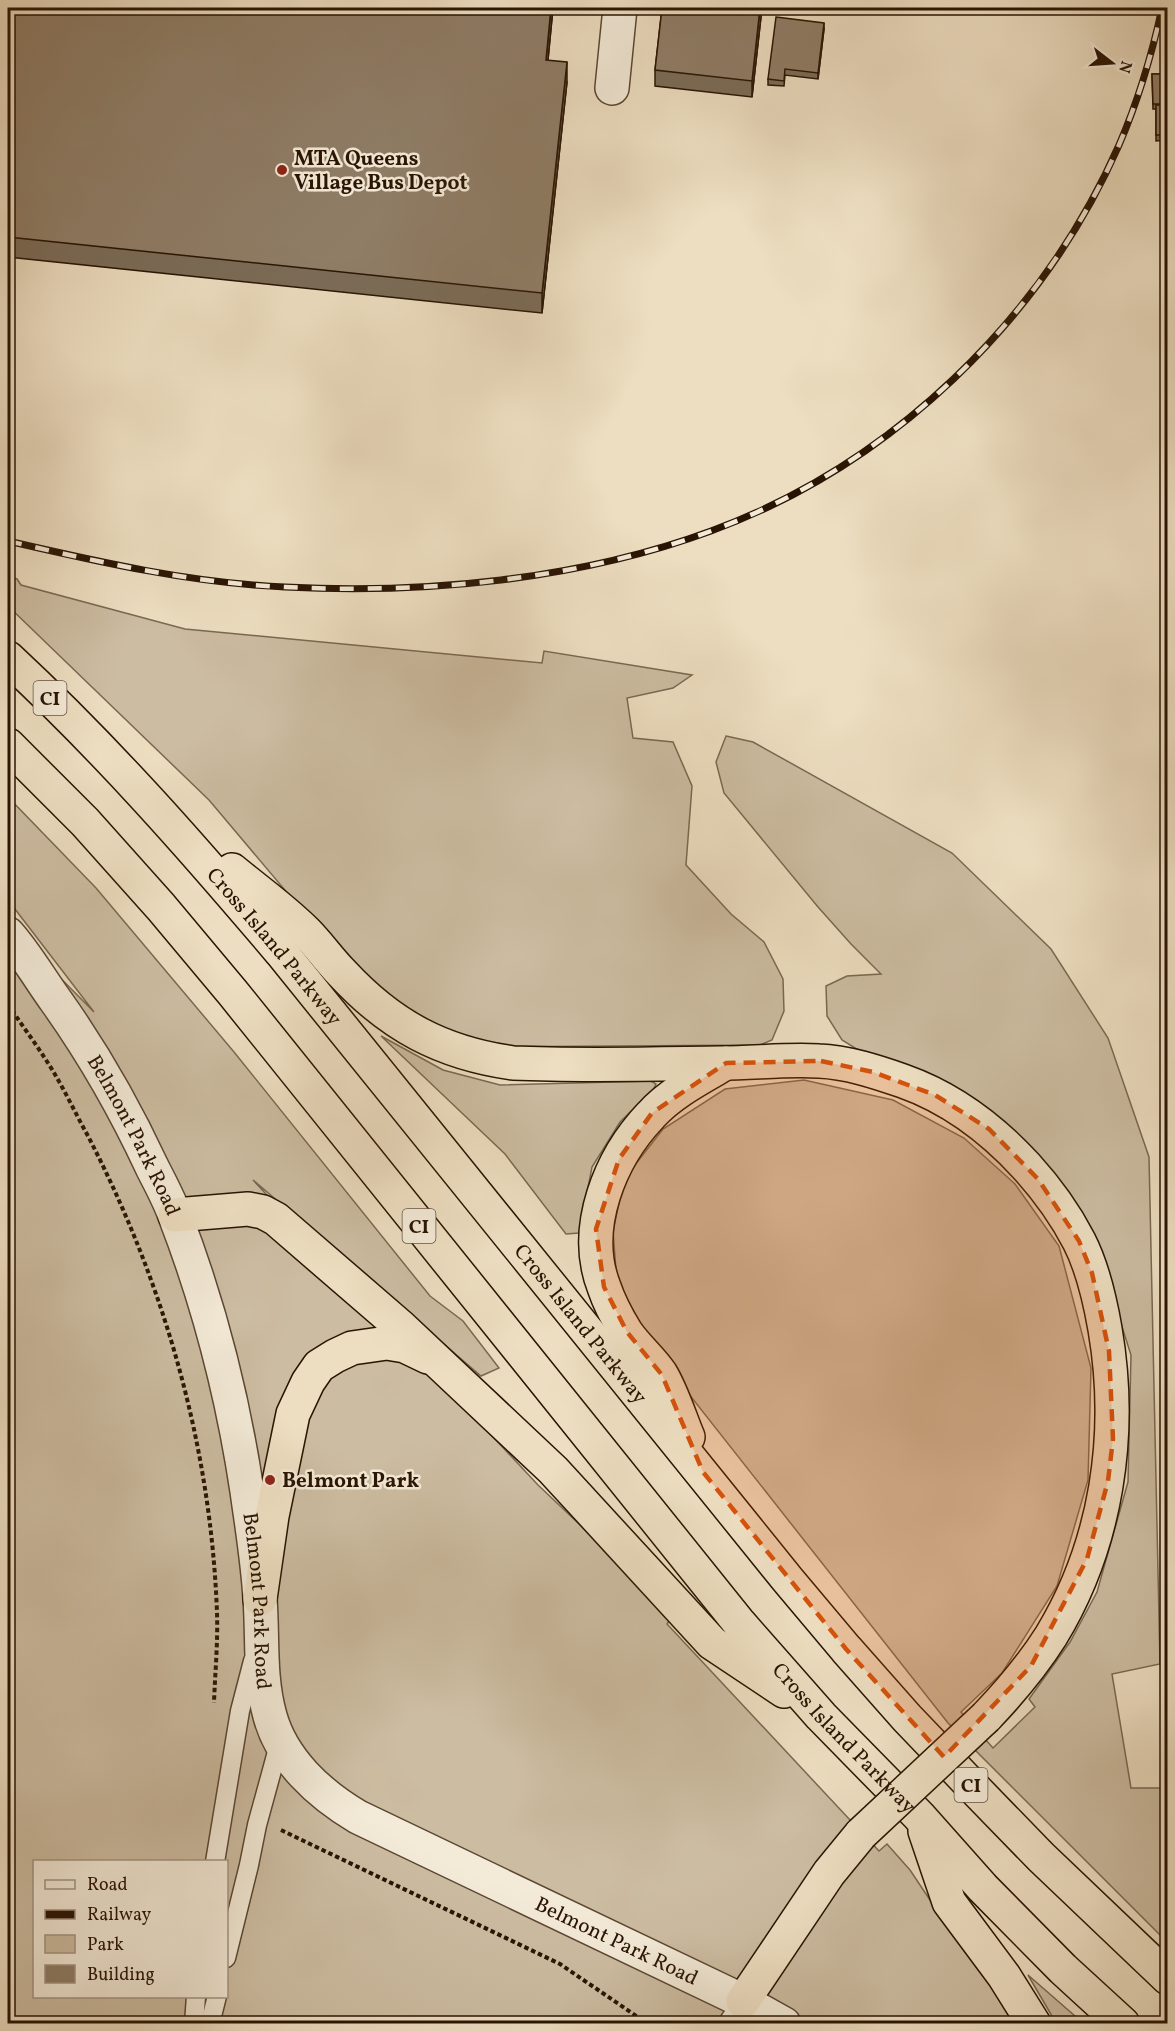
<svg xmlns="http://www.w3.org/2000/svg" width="1175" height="2031" viewBox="0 0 1175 2031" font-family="Vollkorn,serif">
	<rect width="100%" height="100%" fill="#eddec1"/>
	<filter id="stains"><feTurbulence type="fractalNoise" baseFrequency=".00333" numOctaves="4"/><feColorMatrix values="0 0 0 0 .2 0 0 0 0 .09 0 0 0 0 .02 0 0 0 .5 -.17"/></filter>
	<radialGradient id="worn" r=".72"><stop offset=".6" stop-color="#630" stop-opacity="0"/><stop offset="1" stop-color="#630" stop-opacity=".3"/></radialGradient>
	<!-- green -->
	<g fill="#ccbca1" stroke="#7a6852" stroke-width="1.5" fill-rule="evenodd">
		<path d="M8,576L17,579L21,585L185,629L542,663L544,651L692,675L673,688L627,698L633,738L673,742L692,786L686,865L731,914L764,942L783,979L784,1011L772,1040L760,1045L491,1047L429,1024L359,978L209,800L8,606Z"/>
		<path d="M726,736L753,742L952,853L1051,949L1108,1038L1149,1157L1160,1664L1112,1674L1131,1788H1167V1942L948,1723L644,1337L617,1283L613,1231L624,1179L663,1129L725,1089L804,1080L893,1100L964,1138L1015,1184L1059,1246L1091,1368L1088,1480L1057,1586L1002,1673L961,1712L993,1748L1035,1707L1029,1699L1070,1642L1097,1592L1128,1482L1131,1355L1092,1232L1022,1138L923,1072L863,1053L842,1040L827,1016L826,986L847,976L881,974L851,944L818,907L724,793L716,762Z"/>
		<path d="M8,797L96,888L234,1052L430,1296L463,1321L499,1368L481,1376L253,1180L538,1485L674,1614L667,1624L879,1851L887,1844L910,1870L944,1921L1039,2023H8V925L94,1012L8,900ZM34,1862H226V1996H34Z"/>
		<path d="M381,1036L443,1070L500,1085L651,1081L656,1084L653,1090L620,1122L592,1167L579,1233L566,1234L505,1154Z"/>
		<path d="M1028,1975L1083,2023H1056Z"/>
	</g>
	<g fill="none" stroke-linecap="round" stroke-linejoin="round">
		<!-- lane casing -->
		<g stroke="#5a4632" stroke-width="21">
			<g id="lane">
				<path d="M215,1862L240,1711L253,1661"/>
				<path d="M226,1958L249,1865L257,1825L280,1741"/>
				<path d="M194,2024L196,1996"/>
				<path d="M210,2024L217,1996"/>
				<path d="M727,2024L743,2001"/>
			</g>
		</g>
		<!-- street casing -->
		<g stroke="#5a4632" stroke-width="36">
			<g id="street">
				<path d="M612,88L620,8"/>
				<path id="s1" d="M8,934C26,954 40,979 56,1001C93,1053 125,1109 152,1167C160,1183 169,1199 175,1216C209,1304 233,1398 247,1491C252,1527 258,1563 260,1599C263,1638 259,1677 270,1716C282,1760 319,1794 358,1817L743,2001L784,2024"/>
			</g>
		</g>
		<!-- highway casing -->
		<g stroke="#291403" stroke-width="36">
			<g id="highway">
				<path id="s2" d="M8,658C107,750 193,848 281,952L788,1580L846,1649L907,1718L974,1788L1041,1857L1168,1978"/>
				<path id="s3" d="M8,745L85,822L161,907L233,993L740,1624L821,1716L919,1816L983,1888L1063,1969L1123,2024"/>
				<path d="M232,870C256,890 283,909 306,932C319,945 329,960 342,973C391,1026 442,1053 513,1063C582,1066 652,1064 721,1063C754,1063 787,1059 819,1061C847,1062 877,1072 903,1081C951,1098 992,1129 1026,1166C1046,1188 1065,1214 1079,1241C1093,1268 1100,1300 1105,1329C1123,1434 1107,1544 1051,1636C1032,1666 1011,1691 986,1717"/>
				<path d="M175,1215L248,1209L263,1212L276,1219L401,1327L553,1470L712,1643L784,1691"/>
				<path d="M688,1437C680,1418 672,1392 661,1374C651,1359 636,1347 626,1332C618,1319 609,1302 604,1287C581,1228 610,1158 651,1115C671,1093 700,1078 726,1063"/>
				<path d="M260,1599L272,1516L293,1414L308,1382L319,1366L335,1356L352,1348L387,1343L405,1346L428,1357"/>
				<path d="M925,1831L949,1902L1004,1976L1034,2024"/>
				<path d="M743,2001L829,1873L861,1834"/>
			</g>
		</g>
		<!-- path -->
		<g stroke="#291403" stroke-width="4" stroke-dasharray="4.5 3" stroke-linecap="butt">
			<path d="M8,1004C20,1023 34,1041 46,1060C62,1084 74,1111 88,1136C164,1283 211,1446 217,1613C218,1643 215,1673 214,1703"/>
			<path d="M281,1830L560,1964L648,2024"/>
		</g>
		<!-- lane -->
		<use href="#lane" stroke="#f3ead7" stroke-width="18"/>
		<!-- street -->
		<use href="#street" stroke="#f3ead7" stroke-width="33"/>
		<!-- highway -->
		<use href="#highway" stroke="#eddec1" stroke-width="33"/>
		<!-- rail casing -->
		<g stroke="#291403" stroke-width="7">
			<path id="rail" d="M8,541C99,562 191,583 285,587C426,594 578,580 711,531C891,465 1042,320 1119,145C1138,101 1152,54 1162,8"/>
		</g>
		<!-- rail -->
		<use href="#rail" stroke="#f3ead7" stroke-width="4.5" stroke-dasharray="14" stroke-linecap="butt"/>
		<!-- highway-bridge casing -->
		<g stroke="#291403" stroke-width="36" stroke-linecap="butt">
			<path id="highway-bridge" d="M861,1834L986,1717"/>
		</g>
		<!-- highway-bridge -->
		<use href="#highway-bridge" stroke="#eddec1" stroke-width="33"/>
	</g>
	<!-- wall -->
	<g fill="#7b6c58" stroke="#291403" stroke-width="1.5">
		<path d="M8,8H553L548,60L567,82L542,313L8,257Z"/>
		<path d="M662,8H762L752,97L655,86V70Z"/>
		<path d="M792,8H816L815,10Z"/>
		<path d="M824,29L818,79L785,75L784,86L768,85V79Z"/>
		<path d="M1152,74H1167V140L1156,141V109H1153Z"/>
	</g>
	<!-- shaded-wall -->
	<g fill="#645847" stroke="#291403" stroke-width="1.5">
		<path d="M551,8H553L546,80V60Z"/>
		<path d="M760,8H762L752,97V81Z"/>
		<path d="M824,23V29L818,79V73Z"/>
		<path d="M567,62V82L542,313V293Z"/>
	</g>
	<!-- building -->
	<g fill="#8f7d66" stroke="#291403" stroke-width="1.5">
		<path d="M8,8H551L546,60L567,62L542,293L8,237Z"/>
		<path d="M662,8H760L752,81L655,70Z"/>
		<path d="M776,17L824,23L818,73L785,69L784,81L768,79Z"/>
		<path d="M1152,74H1167V104H1153Z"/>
		<rect x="1156" y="105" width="11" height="30"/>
	</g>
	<!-- marked area -->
	<path fill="#d5520b" fill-opacity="0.2" stroke="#d5520b" stroke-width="4.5" stroke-dasharray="12 8" stroke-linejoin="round" d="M821,1061L873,1072L935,1095L989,1129L1038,1179L1079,1241L1092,1273L1109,1351L1113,1439L1108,1481L1087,1559L1031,1666L944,1757L846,1649L703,1472L662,1375L627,1332L604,1287L596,1229L619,1159L652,1113L726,1063Z"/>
	<!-- markers -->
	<g fill="#8f2418" stroke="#f3ead7" stroke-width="2">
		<circle cx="282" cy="170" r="6"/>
		<circle cx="270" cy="1480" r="6"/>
	</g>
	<g text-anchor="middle" stroke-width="5" stroke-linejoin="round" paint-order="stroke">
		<!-- shield labels -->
		<g fill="#f3ead7" stroke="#665443" stroke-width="1.5">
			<rect x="33.5" y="681" width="33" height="34" rx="4.5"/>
			<rect x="402.5" y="1209" width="33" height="34" rx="4.5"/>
			<rect x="954.5" y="1768" width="33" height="34" rx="4.5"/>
		</g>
		<g font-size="20" font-weight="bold" fill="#291403">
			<text x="50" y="705">CI</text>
			<text x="419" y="1233">CI</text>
			<text x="971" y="1792">CI</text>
		</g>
		<!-- poi labels -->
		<g font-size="21" font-weight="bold" fill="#291403" stroke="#f3ead7" text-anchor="start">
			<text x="294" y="165">MTA Queens<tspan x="294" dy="24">Village Bus Depot</tspan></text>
			<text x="282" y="1487">Belmont Park</text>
		</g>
		<!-- street labels -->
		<g font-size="21" fill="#291403" stroke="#f3ead7">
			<text dy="7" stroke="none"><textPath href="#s2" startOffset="393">Cross Island Parkway</textPath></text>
			<text dy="7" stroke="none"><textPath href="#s1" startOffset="238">Belmont Park Road</textPath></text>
			<text dy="7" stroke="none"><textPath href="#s2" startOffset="879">Cross Island Parkway</textPath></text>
			<text dy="7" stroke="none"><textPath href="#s1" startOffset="724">Belmont Park Road</textPath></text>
			<text dy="7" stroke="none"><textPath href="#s3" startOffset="1299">Cross Island Parkway</textPath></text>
			<text dy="7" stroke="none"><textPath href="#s1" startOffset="1264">Belmont Park Road</textPath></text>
		</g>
	</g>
	<!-- margin -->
	<rect width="1175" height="2031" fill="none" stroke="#eddec1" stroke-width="30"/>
	<rect x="9" y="9" width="1157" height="2013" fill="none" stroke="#291403" stroke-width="3"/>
	<rect x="15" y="15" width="1145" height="2001" fill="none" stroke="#291403" stroke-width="1.5"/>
	<!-- legend -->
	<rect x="33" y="1860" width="195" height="138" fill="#f3ead7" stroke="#a29482" stroke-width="1.5"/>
	<rect x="45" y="1880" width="30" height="9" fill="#f3ead7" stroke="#a29482" stroke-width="1.5"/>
	<text x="87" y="1890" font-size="18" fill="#291403">Road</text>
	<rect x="45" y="1910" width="30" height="9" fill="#291403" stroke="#a29482" stroke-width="1.5"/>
	<text x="87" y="1920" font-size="18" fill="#291403">Railway</text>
	<rect x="45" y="1935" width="30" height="18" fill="#ccbca1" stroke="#a29482" stroke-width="1.5"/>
	<text x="87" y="1950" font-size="18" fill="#291403">Park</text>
	<rect x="45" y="1965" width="30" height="18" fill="#8f7d66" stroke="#a29482" stroke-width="1.5"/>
	<text x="87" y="1980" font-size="18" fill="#291403">Building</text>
	<!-- north arrow -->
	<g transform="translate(1112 63) rotate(107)" stroke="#f3ead7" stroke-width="4.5" paint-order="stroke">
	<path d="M0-4.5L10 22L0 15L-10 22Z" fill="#291403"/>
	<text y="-9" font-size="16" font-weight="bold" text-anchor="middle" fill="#291403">N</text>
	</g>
	<rect width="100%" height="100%" filter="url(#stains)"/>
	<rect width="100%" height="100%" fill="url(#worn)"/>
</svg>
